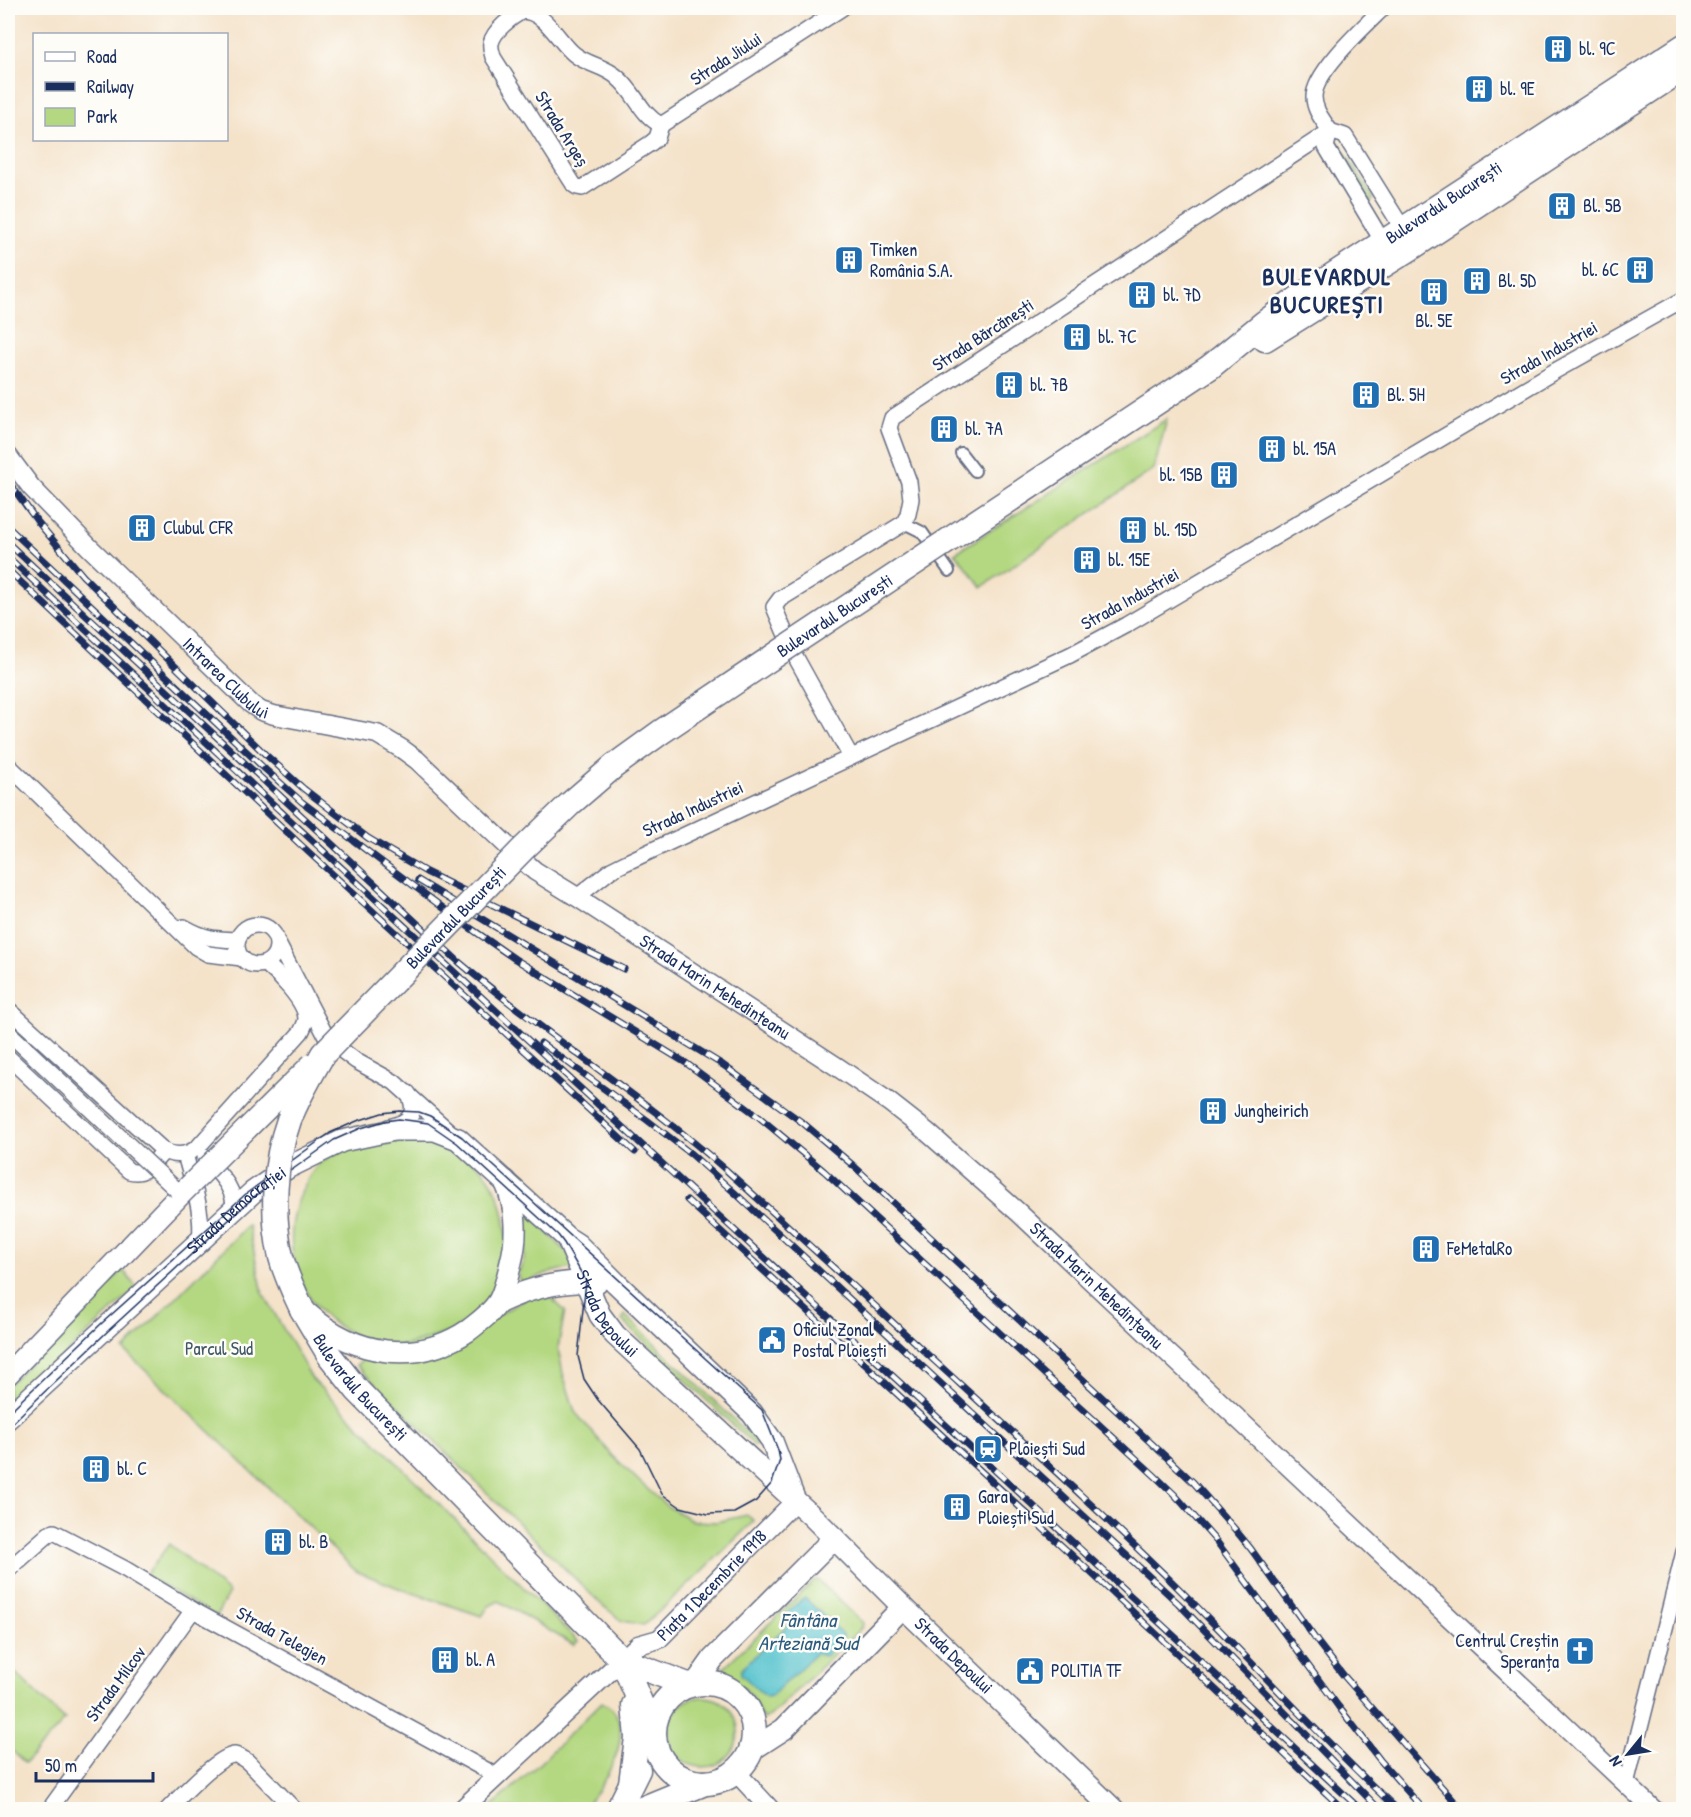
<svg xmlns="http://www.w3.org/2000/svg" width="1691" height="1817" viewBox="0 0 1691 1817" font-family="'Patrick Hand',sans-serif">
	<rect width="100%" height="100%" fill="#fdfcf7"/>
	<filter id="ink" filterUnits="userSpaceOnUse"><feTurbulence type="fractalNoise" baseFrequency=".0167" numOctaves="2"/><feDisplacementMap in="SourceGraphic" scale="12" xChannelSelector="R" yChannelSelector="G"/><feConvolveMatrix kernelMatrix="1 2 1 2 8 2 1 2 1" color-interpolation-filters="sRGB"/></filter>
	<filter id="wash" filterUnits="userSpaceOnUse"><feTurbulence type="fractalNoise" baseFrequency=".008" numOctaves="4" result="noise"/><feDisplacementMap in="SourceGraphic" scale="24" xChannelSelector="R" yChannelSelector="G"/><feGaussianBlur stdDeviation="1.35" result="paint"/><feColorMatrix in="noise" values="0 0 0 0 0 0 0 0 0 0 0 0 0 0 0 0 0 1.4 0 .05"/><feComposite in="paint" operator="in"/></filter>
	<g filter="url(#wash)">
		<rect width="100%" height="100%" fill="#f4e2c9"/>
		<!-- green -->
		<g fill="#b4d881" stroke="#688470" stroke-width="1.5">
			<path d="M1338,142L1374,199L1371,202L1335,144Z"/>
			<path d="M1167,419L1154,469L982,587L955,553Z"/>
			<path d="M400,1137C411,1138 437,1136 445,1140C451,1144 457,1150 463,1154C470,1159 479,1165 484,1171C495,1184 501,1201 504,1216C517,1281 470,1341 404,1345C397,1346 388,1344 381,1343C357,1340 327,1323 313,1302C289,1268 285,1229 302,1191C307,1181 311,1171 319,1164C341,1146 374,1143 400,1137Z"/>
			<path d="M529,1213L573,1259L572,1268L547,1273L525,1283L521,1282C514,1274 522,1268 524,1259C528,1245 525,1228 524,1214Z"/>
			<path d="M248,1225L263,1293L312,1379L578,1641L574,1645L499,1601L489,1606L482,1616L401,1589L356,1571L124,1350Z"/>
			<path d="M123,1270L137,1288L8,1407V1385Z"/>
			<path d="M530,1296L551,1298L565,1311L558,1348L563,1374L575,1412L612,1455L643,1485L667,1506L693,1521L716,1522L747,1515L754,1521L685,1588L644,1625L622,1621L600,1603L356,1365L367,1357L492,1319Z"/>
			<path d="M625,1315L758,1443L755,1446L622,1320Z"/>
			<path d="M169,1544L229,1593L216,1616L145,1576Z"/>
			<path d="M818,1580L863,1623L862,1627L770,1716L764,1719C758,1714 757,1708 754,1701C749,1689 734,1680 722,1677L721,1670L814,1581Z"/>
			<path d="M8,1666L65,1720L25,1763L8,1747Z"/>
			<circle cx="703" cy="1732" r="35"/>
			<path d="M602,1702C605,1704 611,1707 613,1710C635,1737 602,1790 582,1809H489L541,1762Z"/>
		</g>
		<!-- water -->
		<path fill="#55c2ce" stroke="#387896" stroke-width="1.5" d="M805,1598L843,1635V1639L825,1656L816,1653L771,1696L766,1697L741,1674V1669L787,1626L784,1616L800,1601Z"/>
	</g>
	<g filter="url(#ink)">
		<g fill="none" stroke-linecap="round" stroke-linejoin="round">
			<!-- pedestrian casing -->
			<g stroke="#676e83" stroke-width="14">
				<g id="pedestrian">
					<path d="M961,453L975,471"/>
					<path d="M904,523L922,532L949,571"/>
				</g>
			</g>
			<!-- minor casing -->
			<g stroke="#676e83" stroke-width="18">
				<g id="minor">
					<path d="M522,11C545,11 558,41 574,54C587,65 606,66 618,78C635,92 641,115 661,125L657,138L651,143L582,188L577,187L574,185L493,57C492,52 490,48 491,43C494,30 512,17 522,11Z"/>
					<path d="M661,125L842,8"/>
					<path d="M1383,242L1326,147L1330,131L1345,136L1403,229"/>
					<path d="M851,757L794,654L774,607L780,599L904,523L908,514L911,499L909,482L889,428L892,418L1330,131C1323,120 1314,110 1314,97C1314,72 1365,26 1383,8"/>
					<path d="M8,765L196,947L208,954L242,958"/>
					<path d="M577,897L611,870L625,863L1070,655L1126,625L1555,371L1684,299"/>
					<circle cx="257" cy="945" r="20"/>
					<path d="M184,927C205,939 214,939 238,940"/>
					<path d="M277,942L326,1036L336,1046L356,1061L394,1082L451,1133"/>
					<path d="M8,1009L164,1151C176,1157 188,1155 198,1147L301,1032C303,1028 306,1023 306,1018C305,1001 278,974 266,964"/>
					<path d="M8,1057L129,1171C145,1176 154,1162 164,1151"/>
					<path d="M388,1127C409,1123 419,1114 408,1093"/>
					<path d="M185,1154C192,1182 204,1212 200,1241"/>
					<path d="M205,1157C218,1173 235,1187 234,1209"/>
					<path d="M8,1570L49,1534L54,1532L125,1569L193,1610L497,1776"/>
					<path d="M1626,1784L1684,1552"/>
					<path d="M49,1810L193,1610"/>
					<path d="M167,1810C179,1798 220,1754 235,1755C240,1756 244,1759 248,1762L295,1810"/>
				</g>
			</g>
			<!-- tertiary casing -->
			<g stroke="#676e83" stroke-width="21">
				<g id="tertiary">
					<path id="s1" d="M8,456L31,487L89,547L251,704L261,711L274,715L377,734L402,749L417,760L519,857L535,871L577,897L839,1068L889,1102L926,1131L1018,1212L1654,1810"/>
					<path d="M736,1772L771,1810"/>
					<path id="s2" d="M461,1810L638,1645L659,1639L795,1501"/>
				</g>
			</g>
			<!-- secondary casing -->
			<g stroke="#676e83" stroke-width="24">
				<g id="secondary">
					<path id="s3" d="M568,1240L600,1315L615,1335L813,1517L903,1607L1114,1810"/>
					<path d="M498,1303C529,1288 563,1280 597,1282"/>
					<path d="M308,1314C354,1355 416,1366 469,1330C479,1322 492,1313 499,1301C505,1290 508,1275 511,1262C518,1236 516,1205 505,1181"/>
					<path d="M8,1374L181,1194"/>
					<path id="s4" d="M8,1418L253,1192L289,1167L342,1141L394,1130H435L458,1139L566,1237L577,1244L616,1283L752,1413L772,1441L795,1501"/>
					<path d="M696,1683L713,1659L834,1538"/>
					<path d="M750,1751L784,1729L903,1607"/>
				</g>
			</g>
			<!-- primary casing -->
			<g stroke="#676e83" stroke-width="27">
				<g id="primary">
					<path d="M1265,339L1411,248L1684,68"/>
					<path id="s5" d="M1210,367L1264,323L1310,290L1684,46"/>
					<path id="s6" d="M302,1309L330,1356L357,1390L622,1660L653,1732"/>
					<path d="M622,1660L688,1685"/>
					<circle cx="704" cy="1733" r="50"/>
					<path d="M631,1783L637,1738L634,1705"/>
					<path d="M618,1810L638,1770"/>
					<path d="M639,1810L705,1783"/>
				</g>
			</g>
			<!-- pedestrian -->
			<use href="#pedestrian" stroke="#fff" stroke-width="10"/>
			<!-- minor -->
			<use href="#minor" stroke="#fff" stroke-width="15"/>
			<!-- tertiary -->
			<use href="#tertiary" stroke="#fff" stroke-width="18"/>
			<!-- secondary -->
			<use href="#secondary" stroke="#fff" stroke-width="21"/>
			<!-- primary -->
			<use href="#primary" stroke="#fff" stroke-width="24"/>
			<!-- tram -->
			<path stroke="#1b2f5e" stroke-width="1.5" d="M8,1413L102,1323L247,1193L330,1133L357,1121L382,1113L399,1111L419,1112L430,1116L462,1137L762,1410L778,1450L780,1460L772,1483L756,1501L734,1513L708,1514L680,1507L662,1494L640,1449L598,1400L584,1379L578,1356L586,1281L564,1243L558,1235L457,1143L428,1123L399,1119L385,1121L361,1128L334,1140L255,1196L109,1330L8,1427"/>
			<!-- rail casing -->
			<g stroke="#1b2f5e" stroke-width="7">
				<g id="rail">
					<path d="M8,14L11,8"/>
					<path d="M8,481L37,521L83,576L266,755L304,789L368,838L426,872L624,969"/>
					<path d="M8,527L266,770L302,802L466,925L515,959L686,1063L759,1117L824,1171L1154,1475L1175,1495L1217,1542L1338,1706L1380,1760L1424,1810"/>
					<path d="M8,543L459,962C545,1035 641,1095 725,1169C793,1230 860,1292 927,1354C1007,1427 1087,1499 1165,1575C1244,1652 1317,1735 1398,1810"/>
					<path d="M8,557C456,978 912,1390 1361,1810"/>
					<path d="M8,570L303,847L635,1152"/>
					<path d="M418,880L723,1065L803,1123L855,1167L1193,1482L1233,1527L1251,1549L1319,1644L1344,1676L1462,1810"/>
					<path d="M541,1043L647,1120L690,1153L735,1193L1178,1603L1380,1810"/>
					<path d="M687,1200L1101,1582L1344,1810"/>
				</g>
			</g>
			<!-- rail -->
			<use href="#rail" stroke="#fdfcf7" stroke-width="4.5" stroke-dasharray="14" stroke-linecap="butt"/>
			<!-- minor-bridge casing -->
			<g stroke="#676e83" stroke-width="18" stroke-linecap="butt">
				<path id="minor-bridge" d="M8,1032L181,1194"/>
			</g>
			<!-- secondary-bridge casing -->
			<g stroke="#676e83" stroke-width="24" stroke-linecap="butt">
				<path id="secondary-bridge" d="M181,1194L312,1064"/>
			</g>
			<!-- primary-bridge casing -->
			<g stroke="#676e83" stroke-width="27" stroke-linecap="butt">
				<g id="primary-bridge">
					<path id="s7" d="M302,1309C294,1292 286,1276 281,1257C271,1213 274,1162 289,1120C298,1097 311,1075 323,1054L523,849L571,803L614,766L661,732L792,644L1210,367"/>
				</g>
			</g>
			<!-- minor-bridge -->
			<use href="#minor-bridge" stroke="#fff" stroke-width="15"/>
			<!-- secondary-bridge -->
			<use href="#secondary-bridge" stroke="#fff" stroke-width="21"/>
			<!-- primary-bridge -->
			<use href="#primary-bridge" stroke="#fff" stroke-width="24"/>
		</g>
	</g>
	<!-- icons -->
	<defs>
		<g id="building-square" transform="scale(1.5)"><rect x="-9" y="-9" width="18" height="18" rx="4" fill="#1f6fb2" stroke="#fdfcf7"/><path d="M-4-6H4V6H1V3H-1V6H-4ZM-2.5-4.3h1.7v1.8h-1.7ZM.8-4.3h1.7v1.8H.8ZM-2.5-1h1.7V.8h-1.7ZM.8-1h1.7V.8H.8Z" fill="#fff"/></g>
		<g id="civic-square" transform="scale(1.5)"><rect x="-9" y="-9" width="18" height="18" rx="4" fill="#1f6fb2" stroke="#fdfcf7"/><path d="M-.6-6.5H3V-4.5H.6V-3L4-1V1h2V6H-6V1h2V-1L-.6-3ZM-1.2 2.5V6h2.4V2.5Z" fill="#fff"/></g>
		<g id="station-square" transform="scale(1.5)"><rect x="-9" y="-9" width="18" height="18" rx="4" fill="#1f6fb2" stroke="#fdfcf7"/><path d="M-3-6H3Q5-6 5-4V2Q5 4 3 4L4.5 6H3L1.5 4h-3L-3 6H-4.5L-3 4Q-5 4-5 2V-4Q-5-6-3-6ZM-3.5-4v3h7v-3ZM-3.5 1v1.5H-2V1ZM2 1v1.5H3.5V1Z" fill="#fff"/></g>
		<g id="church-square" transform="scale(1.5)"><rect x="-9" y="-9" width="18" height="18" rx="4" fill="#1f6fb2" stroke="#fdfcf7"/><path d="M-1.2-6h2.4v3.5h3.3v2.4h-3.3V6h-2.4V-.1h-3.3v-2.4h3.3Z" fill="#fff"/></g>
	</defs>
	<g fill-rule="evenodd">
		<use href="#building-square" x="1558" y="49"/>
		<use href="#building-square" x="1479" y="89"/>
		<use href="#building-square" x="1562" y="206"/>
		<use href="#building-square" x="849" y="260"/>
		<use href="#building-square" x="1640" y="270"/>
		<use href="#building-square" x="1477" y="281"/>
		<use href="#building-square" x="1434" y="292"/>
		<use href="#building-square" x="1142" y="295"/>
		<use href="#building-square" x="1077" y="337"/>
		<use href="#building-square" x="1009" y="385"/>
		<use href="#building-square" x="1366" y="395"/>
		<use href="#building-square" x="944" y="429"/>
		<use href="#building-square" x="1272" y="449"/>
		<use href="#building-square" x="1224" y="475"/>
		<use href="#building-square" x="142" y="528"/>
		<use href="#building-square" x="1133" y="530"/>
		<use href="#building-square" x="1087" y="560"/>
		<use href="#building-square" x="1213" y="1111"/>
		<use href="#building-square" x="1426" y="1249"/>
		<use href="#civic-square" x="772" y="1340"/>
		<use href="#station-square" x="988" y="1449"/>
		<use href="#building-square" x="96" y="1469"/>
		<use href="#building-square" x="957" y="1507"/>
		<use href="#building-square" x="278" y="1542"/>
		<use href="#church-square" x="1580" y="1651"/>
		<use href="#building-square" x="445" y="1660"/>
		<use href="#civic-square" x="1030" y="1671"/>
	</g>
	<g text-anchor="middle" stroke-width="5" stroke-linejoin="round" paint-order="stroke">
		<!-- poi labels -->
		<g font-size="18" fill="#1b2f5e" stroke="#fdfcf7" text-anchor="start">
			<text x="1579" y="55">bl. 9C</text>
			<text x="1500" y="95">bl. 9E</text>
			<text x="1583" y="212">Bl. 5B</text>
			<text x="870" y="256">Timken<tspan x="870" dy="21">România S.A.</tspan></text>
			<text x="1619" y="276" text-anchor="end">bl. 6C</text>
			<text x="1498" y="287">Bl. 5D</text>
			<text x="1163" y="301">bl. 7D</text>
			<text x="1434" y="327" text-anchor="middle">Bl. 5E</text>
			<text x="1098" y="343">bl. 7C</text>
			<text x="1030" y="391">bl. 7B</text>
			<text x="1387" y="401">Bl. 5H</text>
			<text x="965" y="435">bl. 7A</text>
			<text x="1293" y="455">bl. 15A</text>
			<text x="1203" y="481" text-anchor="end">bl. 15B</text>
			<text x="163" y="534">Clubul CFR</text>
			<text x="1154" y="536">bl. 15D</text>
			<text x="1108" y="566">bl. 15E</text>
			<text x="1234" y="1117">Jungheirich</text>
			<text x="1447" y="1255">FeMetalRo</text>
			<text x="793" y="1336">Oficiul Zonal<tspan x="793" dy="21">Postal Ploiești</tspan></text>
			<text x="1009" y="1455">Ploiești Sud</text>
			<text x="117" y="1475">bl. C</text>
			<text x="978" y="1503">Gara<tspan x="978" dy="21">Ploiești Sud</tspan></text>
			<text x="299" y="1548">bl. B</text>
			<text x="1559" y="1647" text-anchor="end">Centrul Creștin<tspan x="1559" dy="21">Speranța</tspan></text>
			<text x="466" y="1666">bl. A</text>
			<text x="1051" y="1677">POLITIA TF</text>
		</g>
		<!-- street labels -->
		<g font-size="18" fill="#1b2f5e" stroke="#fdfcf7">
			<text transform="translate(726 59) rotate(-33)" y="6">Strada Jiului</text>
			<text transform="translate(562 129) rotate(58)" y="6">Strada Argeș</text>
			<text dy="6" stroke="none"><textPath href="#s5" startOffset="286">Bulevardul București</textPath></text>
			<text transform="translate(983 335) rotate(-33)" y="6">Strada Bărcănești</text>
			<text transform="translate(1549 353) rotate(-30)" y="6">Strada Industriei</text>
			<text transform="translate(1130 599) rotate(-29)" y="6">Strada Industriei</text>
			<text dy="6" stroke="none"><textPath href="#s7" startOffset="946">Bulevardul București</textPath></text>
			<text dy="6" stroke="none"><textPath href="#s1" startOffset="312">Intrarea Clubului</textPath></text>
			<text transform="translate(693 809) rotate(-25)" y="6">Strada Industriei</text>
			<text dy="6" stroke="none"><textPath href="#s7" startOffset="460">Bulevardul București</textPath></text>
			<text dy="6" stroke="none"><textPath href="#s1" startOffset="902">Strada Marin Mehedințeanu</textPath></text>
			<text dy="6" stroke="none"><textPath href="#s4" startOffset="309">Strada Democrației</textPath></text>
			<text dy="6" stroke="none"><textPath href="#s1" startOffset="1388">Strada Marin Mehedințeanu</textPath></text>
			<text dy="6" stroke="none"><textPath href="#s3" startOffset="84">Strada Depoului</textPath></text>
			<text dy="6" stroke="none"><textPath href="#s6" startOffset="98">Bulevardul București</textPath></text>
			<text dy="6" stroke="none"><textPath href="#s2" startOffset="339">Piața 1 Decembrie 1918</textPath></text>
			<text transform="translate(282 1636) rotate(29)" y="6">Strada Teleajen</text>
			<text dy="6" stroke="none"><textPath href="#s3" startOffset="573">Strada Depoului</textPath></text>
			<text transform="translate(116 1684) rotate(-54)" y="6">Strada Milcov</text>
		</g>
		<!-- park labels -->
		<g font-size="18" fill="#415967" stroke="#fdfcf7">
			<text x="219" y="1355">Parcul Sud</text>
		</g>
		<!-- water labels -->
		<g font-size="20" font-style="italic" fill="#2c5b80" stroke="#fdfcf7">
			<text x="808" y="1627">Fântâna<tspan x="808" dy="23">Arteziană Sud</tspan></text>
		</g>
		<!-- district labels -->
		<g font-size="24" font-weight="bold" letter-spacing="1.5" fill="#1b2f5e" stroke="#fdfcf7">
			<text x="1327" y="285">BULEVARDUL<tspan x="1327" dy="28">BUCUREȘTI</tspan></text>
		</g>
	</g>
	<!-- margin -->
	<rect width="1691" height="1817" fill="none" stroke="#fdfcf7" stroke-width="30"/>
	<!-- legend -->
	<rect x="33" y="33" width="195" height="108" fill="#fdfcf7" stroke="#a3aaba" stroke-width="1.5"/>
	<rect x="45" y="52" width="30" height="9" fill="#ffffff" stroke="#a3aaba" stroke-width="1.5"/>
	<text x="87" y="63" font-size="18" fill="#1b2f5e">Road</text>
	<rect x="45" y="82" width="30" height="9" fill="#1b2f5e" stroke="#a3aaba" stroke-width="1.5"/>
	<text x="87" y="93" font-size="18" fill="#1b2f5e">Railway</text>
	<rect x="45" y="108" width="30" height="18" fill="#b4d881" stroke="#a3aaba" stroke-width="1.5"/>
	<text x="87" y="123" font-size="18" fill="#1b2f5e">Park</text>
	<!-- north arrow -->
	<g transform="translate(1628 1754) rotate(240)" stroke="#fdfcf7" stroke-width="4.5" paint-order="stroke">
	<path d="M0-4.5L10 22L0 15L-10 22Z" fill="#1b2f5e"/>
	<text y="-9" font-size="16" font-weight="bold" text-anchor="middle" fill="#1b2f5e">N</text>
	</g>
	<!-- scale -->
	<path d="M36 1772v9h117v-9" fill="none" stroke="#1b2f5e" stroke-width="3"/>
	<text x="45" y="1772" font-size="18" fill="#1b2f5e" stroke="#fdfcf7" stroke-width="4.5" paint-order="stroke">50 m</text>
</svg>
